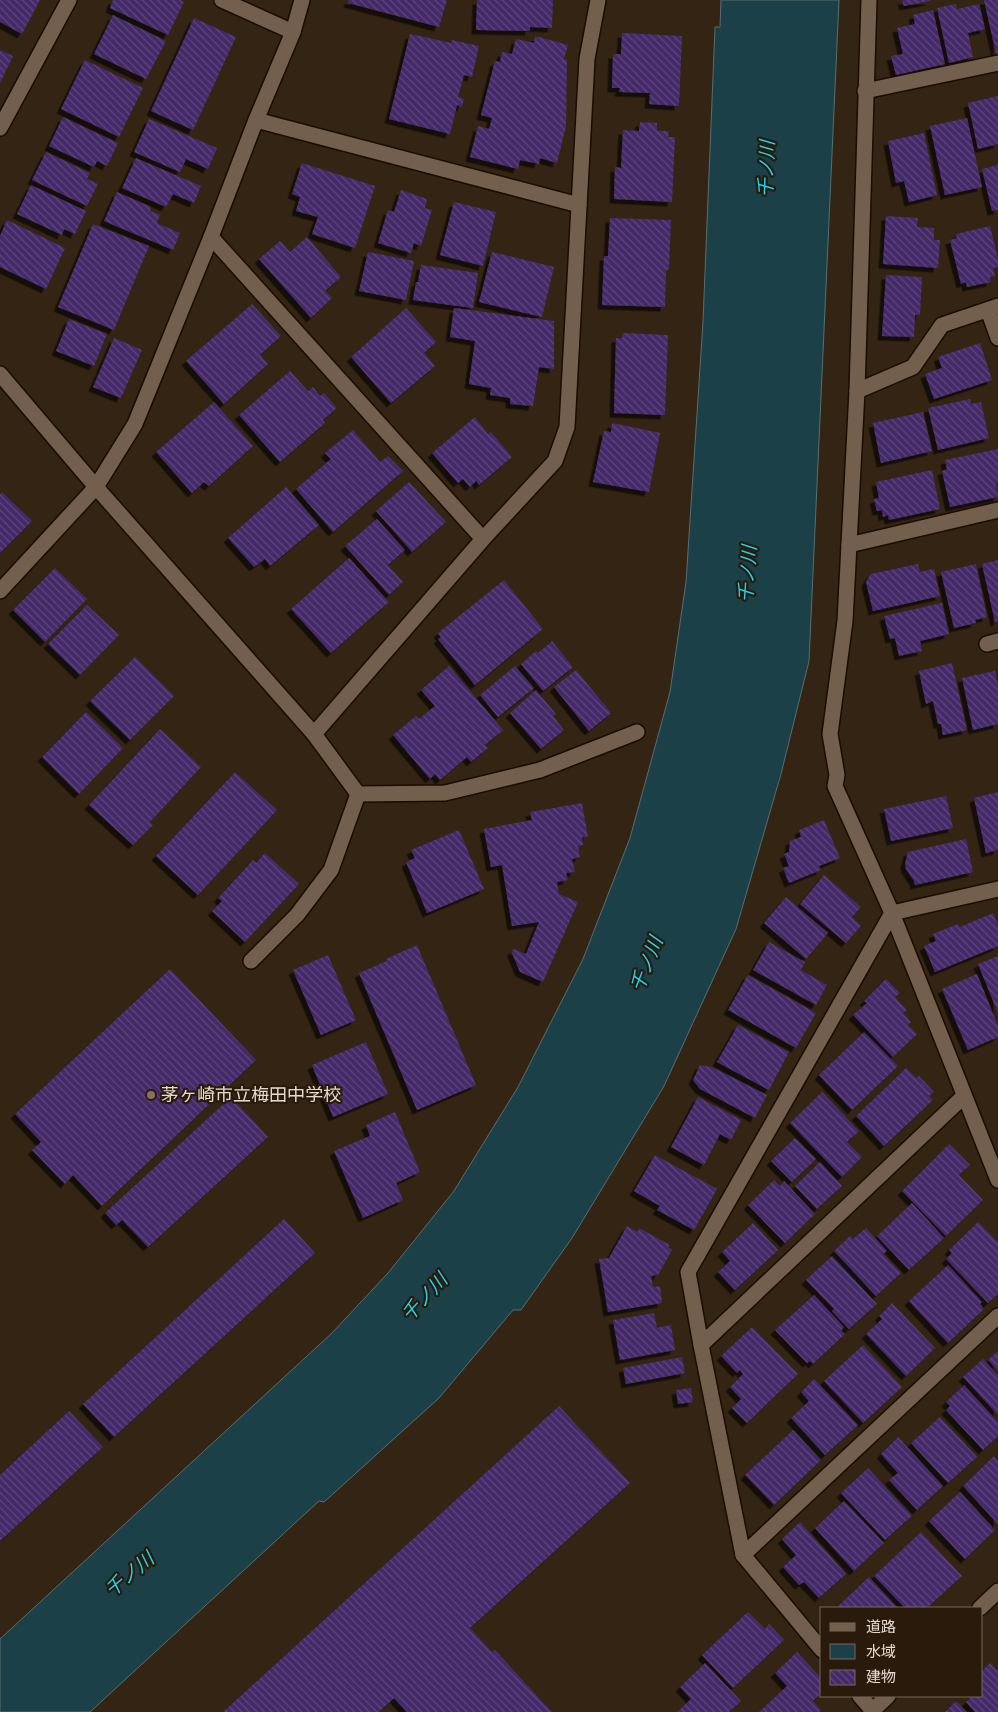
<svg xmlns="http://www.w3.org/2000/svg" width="998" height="1712" viewBox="0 0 998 1712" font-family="'IBM Plex Sans','Noto Sans JP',sans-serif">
	<defs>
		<pattern id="building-back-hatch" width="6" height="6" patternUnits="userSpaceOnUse" patternTransform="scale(1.25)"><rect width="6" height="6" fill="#442969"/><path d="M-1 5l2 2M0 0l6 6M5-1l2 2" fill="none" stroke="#5f477d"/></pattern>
		<filter id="shadow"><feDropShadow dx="-4.5" dy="4.5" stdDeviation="0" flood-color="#0009"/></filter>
	</defs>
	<rect width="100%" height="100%" fill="#342414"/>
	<!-- water -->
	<path fill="#1c4048" stroke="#586e71" d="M721,0H839L809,661L781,774L736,929L664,1086L572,1238L521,1310H513L439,1398L324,1502L319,1501L90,1712H0V1639L332,1333L388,1273L454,1191L518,1087L583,959L630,838L670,692L686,582L703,322L715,27H720Z"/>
	<!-- building -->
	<g fill="url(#building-back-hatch)" filter="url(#shadow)">
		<path d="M0,0H40L22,34L0,22Z"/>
		<path d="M113,0H180L184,2L168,35L110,8Z"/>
		<path d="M349,0H447L439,27L348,3Z"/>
		<path d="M477,0H553L552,28L530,27V31L476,30Z"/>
		<path d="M902,0H930V1L904,6Z"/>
		<path d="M984,0H998V58H997Z"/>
		<path d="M956,4L957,9L979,4L985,29L968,33L973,57L949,63L937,8Z"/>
		<path d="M933,10L945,64L896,75L891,56L903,54L897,28L915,24L913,15Z"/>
		<path d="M113,15L166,41L146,79L94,54Z"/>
		<path d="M194,18L236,37L193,130L151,111Z"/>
		<path d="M622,33L682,36L679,106L649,104L650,93L619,92L620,88H612L613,54H621Z"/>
		<path d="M410,34L451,43L452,40L479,46L472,77L464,75L458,97L464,99L462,107L457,105L450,134L389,119Z"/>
		<path d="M535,36L568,45L564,59L567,60L566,126L557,163L540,158L539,164L520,160L518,169L470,157L478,126L489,129L492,118L481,115L495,61L500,62L502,52L512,54L516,39L534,43Z"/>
		<path d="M0,50L13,56L0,83Z"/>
		<path d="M85,60L143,88L119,137L61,109Z"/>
		<path d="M998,96V144L978,149L968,103Z"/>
		<path d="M63,117L118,143L107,166L97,161L94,167L49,146Z"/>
		<path d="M967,118L982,187L945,195L930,126Z"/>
		<path d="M149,119L217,148L208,169L186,159L180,172L134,152Z"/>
		<path d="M640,122L657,123V131H669L668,137H675L672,202L614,199L615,167L621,168L623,130L639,131Z"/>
		<path d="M924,133L937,195L909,202L904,181L896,183L888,141Z"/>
		<path d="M46,152L90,173L87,179L98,184L87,206L32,180Z"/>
		<path d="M136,158L201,186L194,203L173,194L166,207L122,188Z"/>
		<path d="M302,163L375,186L355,248L312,234L318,217L296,211L300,197L292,194Z"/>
		<path d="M998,165V210L992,211L982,169Z"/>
		<path d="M31,185L86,211L75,234L64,229L62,235L17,214Z"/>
		<path d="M401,190L427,199L425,208L432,210L421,246L414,243L411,253L378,243L388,210L394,212Z"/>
		<path d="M117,192L151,207L150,211L160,215L157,223L180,233L173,250L104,221Z"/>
		<path d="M454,202L496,212L483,266L440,255Z"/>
		<path d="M886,216L918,218L917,227L934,228V240H940L938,268L883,264Z"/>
		<path d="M610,218L671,220L669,270H666L665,307L602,305L604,256H608Z"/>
		<path d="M7,220L65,248L46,289L0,267V236Z"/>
		<path d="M93,224L149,246L114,330L58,307Z"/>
		<path d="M990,226L998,259V267L993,268L995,276L990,277L991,282L967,287L966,282L961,284L950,240L957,238L956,234Z"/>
		<path d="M307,237L341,277L325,291L332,298L311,318L259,259L280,241L290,252Z"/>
		<path d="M368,252L414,261L406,300L359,291Z"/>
		<path d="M492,252L554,267L542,317L479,302Z"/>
		<path d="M421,265L478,273L473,308L413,300L416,282H418Z"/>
		<path d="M886,275L922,277L920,315H915L914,337L882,336Z"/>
		<path d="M252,304L281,336L260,355L268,364L224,404L186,361Z"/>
		<path d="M406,308L436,342L424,353L435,366L391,403L351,357Z"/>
		<path d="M454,308L554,321V369L539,367L533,406L510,404V398L490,395L491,388L469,384L475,341L450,337Z"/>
		<path d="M69,319L107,334L94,366L56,351Z"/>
		<path d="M623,333L668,335L665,415L614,413L616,338H622Z"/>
		<path d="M114,338L142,350L121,398L93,387Z"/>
		<path d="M980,343L992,380L934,399L925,374L942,368L938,357Z"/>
		<path d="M290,371L308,391L313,387L320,396L324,393L337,408L323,420L325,423L280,462L239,415Z"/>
		<path d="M970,399L971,404L981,402L989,438L938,450L928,408Z"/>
		<path d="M214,402L253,446L209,486L204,482L192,493L156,452Z"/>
		<path d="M923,412L932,451L881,463L873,423Z"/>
		<path d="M475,417L488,434L491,432L512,457L479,485L476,481L470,487L463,479L458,483L432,453Z"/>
		<path d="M612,423L660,433L649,492L593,482L604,431L611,432Z"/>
		<path d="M353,430L380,462L388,456L403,471L333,532L296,489L331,459L325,453Z"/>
		<path d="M998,449V483H996L998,497L950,507L942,471L947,469L945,460Z"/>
		<path d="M932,470L940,509L889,520L888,515L883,517L882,510L877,511L874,499L879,498L876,482Z"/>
		<path d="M409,482L446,522L412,552L376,511Z"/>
		<path d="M286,487L319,525L270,566L265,559L254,567L228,538Z"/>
		<path d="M2,492L32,521L0,553V494Z"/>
		<path d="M377,519L405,550L388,565L403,582L389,595L345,546Z"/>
		<path d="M349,558L389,602L331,653L291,609Z"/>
		<path d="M998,560V621L995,622L982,564Z"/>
		<path d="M918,564L920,572L934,569L940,596L873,611L866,582L871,574Z"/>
		<path d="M976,564L987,617L975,620L976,623L954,628L941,572Z"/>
		<path d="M55,568L87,599L45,642L13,610Z"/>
		<path d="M504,580L543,629L475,685L438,639L441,637L438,633Z"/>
		<path d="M942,603L949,634L920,641L922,651L899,656L895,638L890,639L884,616Z"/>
		<path d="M87,605L119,635L80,675L48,644Z"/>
		<path d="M552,641L573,667L543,691L521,664L536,651L538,653Z"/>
		<path d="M135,657L174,696L130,740L90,701Z"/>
		<path d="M952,663L967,730L943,735L941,724H938L933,701L926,704L919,671Z"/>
		<path d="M449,666L503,730L485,745L488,748L471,762L467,757L440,780L435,774L430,779L393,735L416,716L419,719L435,706L421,690Z"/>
		<path d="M515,666L534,688L498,717L480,695Z"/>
		<path d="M576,670L611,713L589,731L554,687Z"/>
		<path d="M995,671L998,686V724L973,730L962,678Z"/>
		<path d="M536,690L556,714L553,716L564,730L541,749L510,713Z"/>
		<path d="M86,712L123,748L79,794L42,757Z"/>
		<path d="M160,729L201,767L150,822L153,825L133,845L89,805Z"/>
		<path d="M235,772L277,810L198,895L156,856Z"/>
		<path d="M998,792V850L986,853L974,798Z"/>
		<path d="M946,796L953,828L891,841L884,809Z"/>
		<path d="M582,803L588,837H582L583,845L578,846L580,857L572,859L575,872L566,873L568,880L557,882L559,894L578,902L543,982L520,972L512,953L513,949L526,954L539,922L512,926L502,865L491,867L484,829L532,820L530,812Z"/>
		<path d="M824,820L840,858L819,866L821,870L789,883L783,868L789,866L784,854L789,852L790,841L801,837L799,830Z"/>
		<path d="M459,830L484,889L427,913L406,862L415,858L411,850Z"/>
		<path d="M966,839L973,872L915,885L914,881L906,869L905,864L908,852Z"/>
		<path d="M265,853L299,884L245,942L212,911L222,901L218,898L253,860L256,863Z"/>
		<path d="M824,875L861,907L852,917L861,926L846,943L800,904Z"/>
		<path d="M786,897L828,933L806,959L764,923Z"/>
		<path d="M993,913L998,925V946L935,972L924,946L936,941L933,934L958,924L960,927Z"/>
		<path d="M769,942L805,962L801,970L827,985L816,1005L753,970Z"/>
		<path d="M417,945L476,1085L417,1110L359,973L387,961L386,959Z"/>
		<path d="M328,955L356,1020L321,1035L293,970Z"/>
		<path d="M998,956V1013L978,964Z"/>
		<path d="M170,969L256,1060L102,1206L73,1175L65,1184L32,1150L41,1142L15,1114Z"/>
		<path d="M977,974L998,1026V1037L968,1050L942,989Z"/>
		<path d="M748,975L816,1013L796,1048L728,1010Z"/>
		<path d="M886,979L900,993L895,997L907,1010L903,1013L911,1022L908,1025L917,1034L893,1057L853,1015L867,1003L864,1001Z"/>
		<path d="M738,1025L789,1052L769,1090L717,1062Z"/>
		<path d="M864,1032L898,1066L852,1110L819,1075Z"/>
		<path d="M366,1042L388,1094L333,1117L312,1065Z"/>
		<path d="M700,1065L712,1067L767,1095L755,1118L700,1089L693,1080Z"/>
		<path d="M906,1068L916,1078L919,1076L934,1092L929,1096L933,1100L884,1146L856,1116Z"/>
		<path d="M822,1092L859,1131L847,1142L862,1157L842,1177L790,1123Z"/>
		<path d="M231,1097L268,1137L148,1247L122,1220L116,1225L105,1213Z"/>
		<path d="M698,1097L741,1120L731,1140L720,1134L704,1165L671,1147Z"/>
		<path d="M395,1112L420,1172L396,1183L403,1200L363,1218L334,1151L370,1136L366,1125Z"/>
		<path d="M795,1138L816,1159L792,1182L771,1161Z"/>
		<path d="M949,1144L970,1165L959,1175L983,1200L946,1236L902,1191Z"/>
		<path d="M655,1155L717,1189L694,1230L657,1210L660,1206L634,1191Z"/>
		<path d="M820,1162L842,1186L817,1209L795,1186Z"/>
		<path d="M774,1180L780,1186L784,1181L815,1214L785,1243L748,1205Z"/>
		<path d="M912,1203L944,1238L909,1270L877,1236Z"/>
		<path d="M284,1219L315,1253L114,1437L83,1404Z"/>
		<path d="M978,1222L998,1242V1294L988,1303L946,1259L952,1253L949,1250Z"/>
		<path d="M753,1223L778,1250L735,1290L718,1272L730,1261L722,1252Z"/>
		<path d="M627,1226L638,1232L639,1228L670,1245L668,1247L672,1250L658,1275L651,1276L653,1287L660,1286L662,1303L608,1312L599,1259L609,1258Z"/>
		<path d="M866,1228L887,1251L883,1254L901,1273L876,1296L834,1251L850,1236L853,1239Z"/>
		<path d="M832,1256L877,1304L849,1329L832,1311L834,1309L806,1280Z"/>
		<path d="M948,1265L982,1302L980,1304L984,1309L948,1343L909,1301Z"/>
		<path d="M814,1295L844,1327L841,1331L845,1334L813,1364L810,1361L807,1363L775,1330Z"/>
		<path d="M892,1303L935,1348L906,1376L866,1334L882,1319L879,1316Z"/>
		<path d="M654,1313L657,1328L671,1325L675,1350L620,1360L613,1320Z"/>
		<path d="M752,1327L798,1374L747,1423L732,1408L741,1399L730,1387L743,1374L740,1370L737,1373L721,1356Z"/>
		<path d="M863,1345L902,1387L863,1423L824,1381Z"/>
		<path d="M998,1351V1371L988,1360Z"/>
		<path d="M682,1357L685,1373L626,1384L623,1368Z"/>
		<path d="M983,1359L998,1375V1415L963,1377Z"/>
		<path d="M814,1379L858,1425L825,1455L791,1418L809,1401L801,1392Z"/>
		<path d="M964,1385L998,1422V1436L983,1450L946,1410L950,1406L946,1402Z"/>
		<path d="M691,1388L693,1402L678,1404L676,1390Z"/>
		<path d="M559,1406L630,1483L470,1628L492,1652L495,1650L552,1712H407L394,1698L379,1712H223Z"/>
		<path d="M69,1411L103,1447L0,1541V1475Z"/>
		<path d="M940,1417L977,1457L948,1483L911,1443Z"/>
		<path d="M793,1430L821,1460L774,1505L745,1475Z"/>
		<path d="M898,1437L943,1486L917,1510L889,1480L898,1473L881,1454Z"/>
		<path d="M994,1456L998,1461V1524L963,1486Z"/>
		<path d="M868,1468L912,1516L885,1540L841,1493Z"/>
		<path d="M960,1492L995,1530L965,1559L929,1521Z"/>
		<path d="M844,1501L884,1543L854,1571L815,1528Z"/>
		<path d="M800,1522L846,1574L819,1598L804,1582L799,1585L783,1567L796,1555L782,1539Z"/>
		<path d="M921,1532L962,1576L927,1608H905L874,1576Z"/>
		<path d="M869,1577L898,1608H836Z"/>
		<path d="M748,1612L765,1629L769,1624L784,1640L733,1688L702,1655Z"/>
		<path d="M797,1652L822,1679V1693L813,1701L821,1710L819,1712H759L787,1686L775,1673Z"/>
		<path d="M705,1663L741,1701L729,1712H677L691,1699L680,1687Z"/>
		<path d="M990,1663L998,1671V1712H975L966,1702L973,1696H982V1671Z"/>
		<path d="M956,1701L967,1712H945Z"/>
	</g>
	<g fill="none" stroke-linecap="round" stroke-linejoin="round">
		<!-- minor casing -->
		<g stroke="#1b0c01" stroke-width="18">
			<g id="minor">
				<path d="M222,0L293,32"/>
				<path d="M869,0L857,391L845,621L830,734L837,775L835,786L892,913L998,1180"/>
				<path d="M865,91L998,63"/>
				<path d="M256,120L579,205"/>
				<path d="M0,128L69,0"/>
				<path d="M211,237L483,539"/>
				<path d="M988,310L998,338"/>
				<path d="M0,374L96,487L314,734L358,794L445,793L540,770L637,732"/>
				<path d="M857,391L913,367L942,325L998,306"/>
				<path d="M849,545L998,510"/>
				<path d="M0,591L96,487L135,424L211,237L256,120L293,32L302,0"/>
				<path d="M987,644L998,641"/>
				<path d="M314,734L483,539L555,461L567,427L587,59L598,0"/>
				<path d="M251,961L297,915L331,870L358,794"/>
				<path d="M701,1345L964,1096"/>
				<path d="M743,1555L998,1316"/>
				<path d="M980,1608L998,1591"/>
				<path d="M822,1650L743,1555L701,1345L688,1272L892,913L998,889"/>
				<path d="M860,1696L874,1712"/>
				<path d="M871,1712L888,1696"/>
			</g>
		</g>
		<!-- minor -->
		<use href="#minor" stroke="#725f4e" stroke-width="15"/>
	</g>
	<!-- markers -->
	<circle fill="#8d6e63" stroke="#2a1a0b" stroke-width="2" cx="151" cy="1095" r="5"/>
	<g text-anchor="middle" stroke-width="4.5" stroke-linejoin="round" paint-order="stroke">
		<!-- poi labels -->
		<g font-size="18" fill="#e5dad0" stroke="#2a1a0b" text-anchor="start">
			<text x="161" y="1101">茅ヶ崎市立梅田中学校</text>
		</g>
		<!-- water labels -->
		<g font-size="19" font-style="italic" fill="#19d7f5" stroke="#2a1a0b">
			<text transform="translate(766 169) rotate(-88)" y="7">千ノ川</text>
			<text transform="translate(747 574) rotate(-86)" y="7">千ノ川</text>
			<text transform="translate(646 964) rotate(-69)" y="7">千ノ川</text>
			<text transform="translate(424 1297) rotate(-47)" y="7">千ノ川</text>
			<text transform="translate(129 1574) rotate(-40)" y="7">千ノ川</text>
		</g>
	</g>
	<!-- legend -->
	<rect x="820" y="1607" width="162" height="90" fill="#2a1a0b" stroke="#75675a"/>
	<rect x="830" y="1623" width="25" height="8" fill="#725f4e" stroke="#75675a"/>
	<text x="866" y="1632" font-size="15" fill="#e5dad0">道路</text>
	<rect x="830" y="1644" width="25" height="15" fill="#1c4048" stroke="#75675a"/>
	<text x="866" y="1657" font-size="15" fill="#e5dad0">水域</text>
	<rect x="830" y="1670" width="25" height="15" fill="url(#building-back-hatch)" stroke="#75675a"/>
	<text x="866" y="1682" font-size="15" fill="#e5dad0">建物</text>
</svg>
